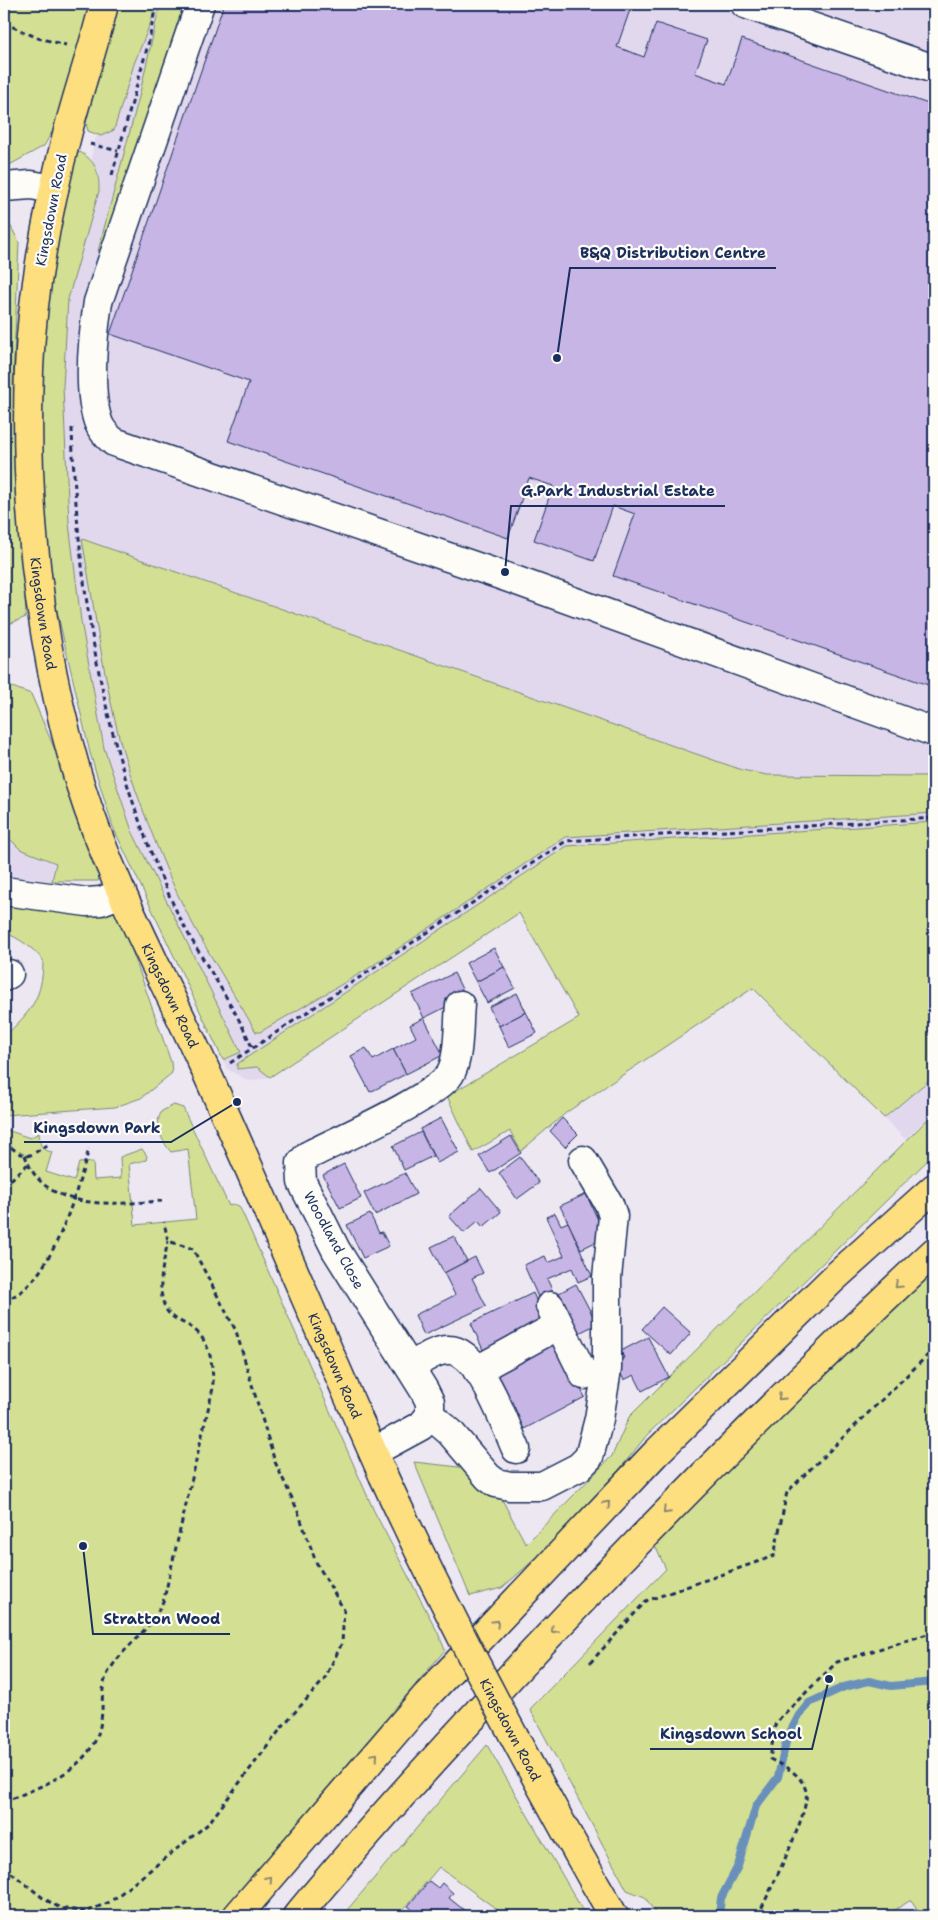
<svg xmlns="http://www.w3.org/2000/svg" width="938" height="1920" viewBox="0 0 938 1920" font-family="'Shantell Sans',sans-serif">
	<rect width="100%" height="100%" fill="#ede7f2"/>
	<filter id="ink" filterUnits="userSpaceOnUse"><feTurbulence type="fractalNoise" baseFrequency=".02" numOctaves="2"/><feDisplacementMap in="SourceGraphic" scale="10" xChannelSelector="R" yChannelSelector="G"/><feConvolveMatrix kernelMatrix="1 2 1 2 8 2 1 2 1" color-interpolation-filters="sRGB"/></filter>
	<g filter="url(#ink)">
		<!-- built -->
		<g fill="#e2d8ee">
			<path d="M137,4H934V1113L905,1139L753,988L619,1077L579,1018L519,913L270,1077L248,1081L226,1068L223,1060L240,1052L132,831L104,748L81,621L69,523L63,387L68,299L99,191V173L91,158L94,144Z"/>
			<path d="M4,825L5,834L20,849L56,863L52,881L4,875Z"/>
		</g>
		<!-- green -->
		<g fill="#d3e093" stroke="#778878">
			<path d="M4,4H89L64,111L44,146L4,168Z"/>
			<path d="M113,4H158L134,64L114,130L101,136L88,131L86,123Z"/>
			<path d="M160,4H184L103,248L98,251L139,97Z"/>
			<path d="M80,152C97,162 99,173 99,191L68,299L63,387L69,523L81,621L104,748L132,831L241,1052L223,1060L113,827L90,753L48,572L43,568L25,597L26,617L4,626V224L10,225L19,242L13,383L18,486L71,158Z"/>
			<path d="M82,539L742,770L767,775L934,776V813L565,837L366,970L260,1032H256C226,979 192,930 168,873C150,830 133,786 120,741C103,675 94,606 82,539Z"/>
			<path d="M4,684L31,694L88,827L100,875L98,881H52L56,863L20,849L5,834Z"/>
			<path d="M934,822V1076L884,1118L753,988L567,1112L521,1151L510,1131L473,1152L447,1096L579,1018L519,913L270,1077L257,1067L237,1069V1064L567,846Z"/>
			<path d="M4,896L114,908L120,916L171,1062L172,1073L141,1098L115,1107L4,1115V1037C30,1012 43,999 43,960C32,947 20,939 4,932Z"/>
			<path d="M174,1105L183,1108L229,1206L233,1204L239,1206L243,1214L374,1511L438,1633L445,1650L218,1916H4V1129L30,1138L39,1133C40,1144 40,1150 52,1152L46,1172L74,1181L79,1163L93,1162L94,1180L121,1178L120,1157L142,1149L147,1156L146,1160L129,1164L135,1225L196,1219L188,1149L171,1152C162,1141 153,1125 162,1111Z"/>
			<path d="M934,1113V1154L647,1435L579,1520L502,1588L470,1596L414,1462L486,1470L526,1544L612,1456L629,1417Z"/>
			<path d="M934,1272V1916H922L911,1900L885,1916H657L645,1897L627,1890L530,1709L666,1569L655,1546L758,1440Z"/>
			<path d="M487,1745L586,1916H506L439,1867L398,1916H342Z"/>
		</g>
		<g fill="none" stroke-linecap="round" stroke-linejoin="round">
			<!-- stream -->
			<path stroke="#6790bb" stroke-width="8" d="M719,1916L721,1898L738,1866L756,1806L778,1777L787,1738L799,1715L809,1703L844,1687L869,1681L891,1686L934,1682"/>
		</g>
		<!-- building -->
		<g fill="#c7b5e5" stroke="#1b2f5e">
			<path d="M224,4H632L617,47L644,57L656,23L707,40L695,73L726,84L742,39L934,106V687L613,576L635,514L613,506L594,561L534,540L553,486L529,478L508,538L228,441L249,382L110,334Z"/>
			<path d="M494,948L504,967L476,982L466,963Z"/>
			<path d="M504,967L515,988L487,1003L476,982Z"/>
			<path d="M454,973L466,997L424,1018L412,994Z"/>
			<path d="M517,993L526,1012L499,1026L489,1007Z"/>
			<path d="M526,1012L537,1033L509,1047L499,1026Z"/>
			<path d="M424,1018L443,1055L406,1074L393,1049L416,1037L410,1025Z"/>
			<path d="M366,1048L373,1060L393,1049L406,1074L370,1092L351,1056Z"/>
			<path d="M441,1118L459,1152L437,1163L420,1129Z"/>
			<path d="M562,1118L578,1134L565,1147L550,1131Z"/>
			<path d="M421,1132L433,1156L404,1170L393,1146Z"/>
			<path d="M511,1136L521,1153L490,1173L479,1156Z"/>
			<path d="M520,1157L539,1183L517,1199L499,1173Z"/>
			<path d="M344,1164L361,1198L340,1208L323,1175Z"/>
			<path d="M405,1173L416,1194L375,1215L364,1193Z"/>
			<path d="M481,1188L501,1212L483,1227L478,1221L464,1233L449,1216Z"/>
			<path d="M586,1194L606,1237L581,1249L560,1206Z"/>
			<path d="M555,1213L561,1225L568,1222L592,1276L578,1282L572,1268L547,1279L556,1298L541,1304L524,1265L545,1256L548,1263L564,1256L546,1217Z"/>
			<path d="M370,1214L379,1233L382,1232L389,1246L363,1258L347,1225Z"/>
			<path d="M454,1236L467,1261L444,1273L431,1247Z"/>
			<path d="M475,1257L483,1273L472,1278L486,1306L424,1335L415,1315L455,1295L444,1273Z"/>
			<path d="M576,1284L597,1324L579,1333L559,1293Z"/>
			<path d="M533,1293L546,1322L484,1352L471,1323Z"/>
			<path d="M662,1307L691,1333L671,1355L642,1329Z"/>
			<path d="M648,1337L669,1377L642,1391L634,1375L624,1380L615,1363L624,1358L621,1351Z"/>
			<path d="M554,1339L585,1397L524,1429L493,1371Z"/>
			<path d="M429,1881L438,1888L442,1883L453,1893L449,1898L465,1911L461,1915L463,1916H420L408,1906Z"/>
		</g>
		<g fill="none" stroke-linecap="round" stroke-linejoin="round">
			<!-- minor casing -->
			<g stroke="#1b2f5e" stroke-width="31">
				<g id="minor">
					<path d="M200,4L98,302C93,335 87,393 99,424C102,431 108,437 114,442L509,578L934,732"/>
					<path d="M745,4L934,69"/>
					<path d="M4,187L31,185L54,189"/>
					<path d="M4,891L87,902L101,901L122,893"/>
					<path d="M4,977L9,974"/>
					<path d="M550,1306L584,1375"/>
					<path d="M410,1367C420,1361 436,1349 449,1350C480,1350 505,1425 516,1449"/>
					<path d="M477,1370L559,1325"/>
					<path d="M430,1415L450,1432L488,1477L496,1483L510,1486H542L579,1467L589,1457L599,1419L607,1369V1278L613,1216L609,1204L583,1160"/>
					<path d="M373,1452L421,1426L430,1415V1402L424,1390L336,1250L302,1182L301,1163L307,1156C336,1141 435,1098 450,1074C460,1058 458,1023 460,1005"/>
				</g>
			</g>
			<!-- major casing -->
			<g stroke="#1b2f5e" stroke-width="31">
				<g id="major">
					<path id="s1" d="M104,4C94,47 79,88 68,131C48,208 32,289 29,369C24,508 40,650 80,784C111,883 162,975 205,1069C266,1204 323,1340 383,1475"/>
					<path d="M593,1880L614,1916"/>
				</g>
			</g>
			<!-- highway casing -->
			<g stroke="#1b2f5e" stroke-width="31">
				<g id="highway">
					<path d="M237,1916L427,1695L655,1454L834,1278L934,1188"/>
					<path d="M297,1916C370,1828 448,1744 525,1661C657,1519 793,1383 934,1252"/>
				</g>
			</g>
			<!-- path -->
			<g stroke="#1b2f5e" stroke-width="3" stroke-dasharray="5 4" stroke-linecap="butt">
				<path d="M4,23L38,38L66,45"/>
				<path d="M90,144L118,151"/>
				<path d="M112,175L149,41L156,4"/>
				<path d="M72,428C77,591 105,759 175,908C198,957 233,1000 253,1050"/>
				<path d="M230,1063L566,841L934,818"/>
				<path d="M4,1142C10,1146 22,1158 30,1155C37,1153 41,1147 49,1145"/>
				<path d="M25,1155C43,1213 114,1204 162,1201"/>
				<path d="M4,1186L28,1164"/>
				<path d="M4,1302C10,1298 17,1295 23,1290C57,1262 77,1190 89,1149"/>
				<path d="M590,1663L646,1601L774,1556L787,1492L934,1349"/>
				<path d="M4,1802C42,1786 96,1768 101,1720C104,1701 99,1685 111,1668C128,1642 151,1631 164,1599L213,1388C213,1364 211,1339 189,1326C180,1321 169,1317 165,1307C156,1287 164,1261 168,1241"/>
				<path d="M4,1867L43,1898L60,1908L85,1912"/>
				<path d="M81,1916L85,1912L110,1902L208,1824L286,1722L324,1680L342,1643L344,1610L316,1562L297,1509L275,1462L236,1331L193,1249L168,1241L164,1222"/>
				<path d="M758,1916C768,1893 811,1812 806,1791C801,1773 785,1767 770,1759L775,1725L780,1718L837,1662L934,1632"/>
			</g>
			<!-- minor -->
			<use href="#minor" stroke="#fdfcf7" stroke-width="28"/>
			<!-- major -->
			<use href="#major" stroke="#fedf80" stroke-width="28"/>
			<!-- highway -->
			<use href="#highway" stroke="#fedf80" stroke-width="28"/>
			<!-- major-bridge casing -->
			<g stroke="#1b2f5e" stroke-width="31" stroke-linecap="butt">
				<g id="major-bridge">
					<path id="s2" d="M383,1475C447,1614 518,1747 593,1880"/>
				</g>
			</g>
			<!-- major-bridge -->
			<use href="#major-bridge" stroke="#fedf80" stroke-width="28"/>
		</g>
		<!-- one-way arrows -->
		<defs><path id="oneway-chevron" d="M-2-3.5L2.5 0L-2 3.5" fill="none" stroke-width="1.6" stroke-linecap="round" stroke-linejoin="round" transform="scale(1.25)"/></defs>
		<g stroke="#8c876f">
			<use href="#oneway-chevron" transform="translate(898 1285) rotate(137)"/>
			<use href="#oneway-chevron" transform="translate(781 1397) rotate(136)"/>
			<use href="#oneway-chevron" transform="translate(607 1504) rotate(-47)"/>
			<use href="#oneway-chevron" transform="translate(666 1511) rotate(134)"/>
			<use href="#oneway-chevron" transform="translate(496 1623) rotate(-47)"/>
			<use href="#oneway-chevron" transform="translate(554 1630) rotate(133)"/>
			<use href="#oneway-chevron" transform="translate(375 1756) rotate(-49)"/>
			<use href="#oneway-chevron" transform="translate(269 1879) rotate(-49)"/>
		</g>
	</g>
	<g text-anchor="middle" stroke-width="4.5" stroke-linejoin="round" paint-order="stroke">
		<!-- street labels -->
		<g font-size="14" fill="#1b2f5e" stroke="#fdfcf7">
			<text transform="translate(51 210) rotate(-79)" y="5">Kingsdown Road</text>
			<text dy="5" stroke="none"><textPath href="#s1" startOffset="619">Kingsdown Road</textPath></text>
			<text dy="5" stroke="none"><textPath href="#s1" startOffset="1024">Kingsdown Road</textPath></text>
			<text transform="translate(334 1240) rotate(61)" y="5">Woodland Close</text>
			<text dy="5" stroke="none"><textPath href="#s1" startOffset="1429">Kingsdown Road</textPath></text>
			<text dy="5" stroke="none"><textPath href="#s2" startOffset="285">Kingsdown Road</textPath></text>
		</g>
	</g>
	<!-- callouts -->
	<path fill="none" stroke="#1b2f5e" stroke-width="2" d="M557 358L570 268H776M505 572L511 506H725M237 1102L171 1142H24M83 1546L93 1634H230M829 1679L812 1749H650"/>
	<g fill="#1b2f5e" stroke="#fdfcf7" stroke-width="2">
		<circle cx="557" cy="358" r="5"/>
		<circle cx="505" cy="572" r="5"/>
		<circle cx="237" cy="1102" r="5"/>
		<circle cx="83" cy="1546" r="5"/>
		<circle cx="829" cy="1679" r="5"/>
	</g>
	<g font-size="15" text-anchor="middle" font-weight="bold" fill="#1b2f5e" stroke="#fdfcf7" stroke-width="4.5" stroke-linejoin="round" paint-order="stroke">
		<text x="673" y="258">B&amp;Q Distribution Centre</text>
		<text x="618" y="496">G.Park Industrial Estate</text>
		<text x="97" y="1133">Kingsdown Park</text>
		<text x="162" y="1624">Stratton Wood</text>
		<text x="731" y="1739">Kingsdown School</text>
	</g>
	<!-- margin -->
	<rect width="938" height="1920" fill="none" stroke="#fdfcf7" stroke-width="20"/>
	<rect x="10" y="10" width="918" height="1900" fill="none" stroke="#1b2f5e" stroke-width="2" filter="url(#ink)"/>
</svg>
